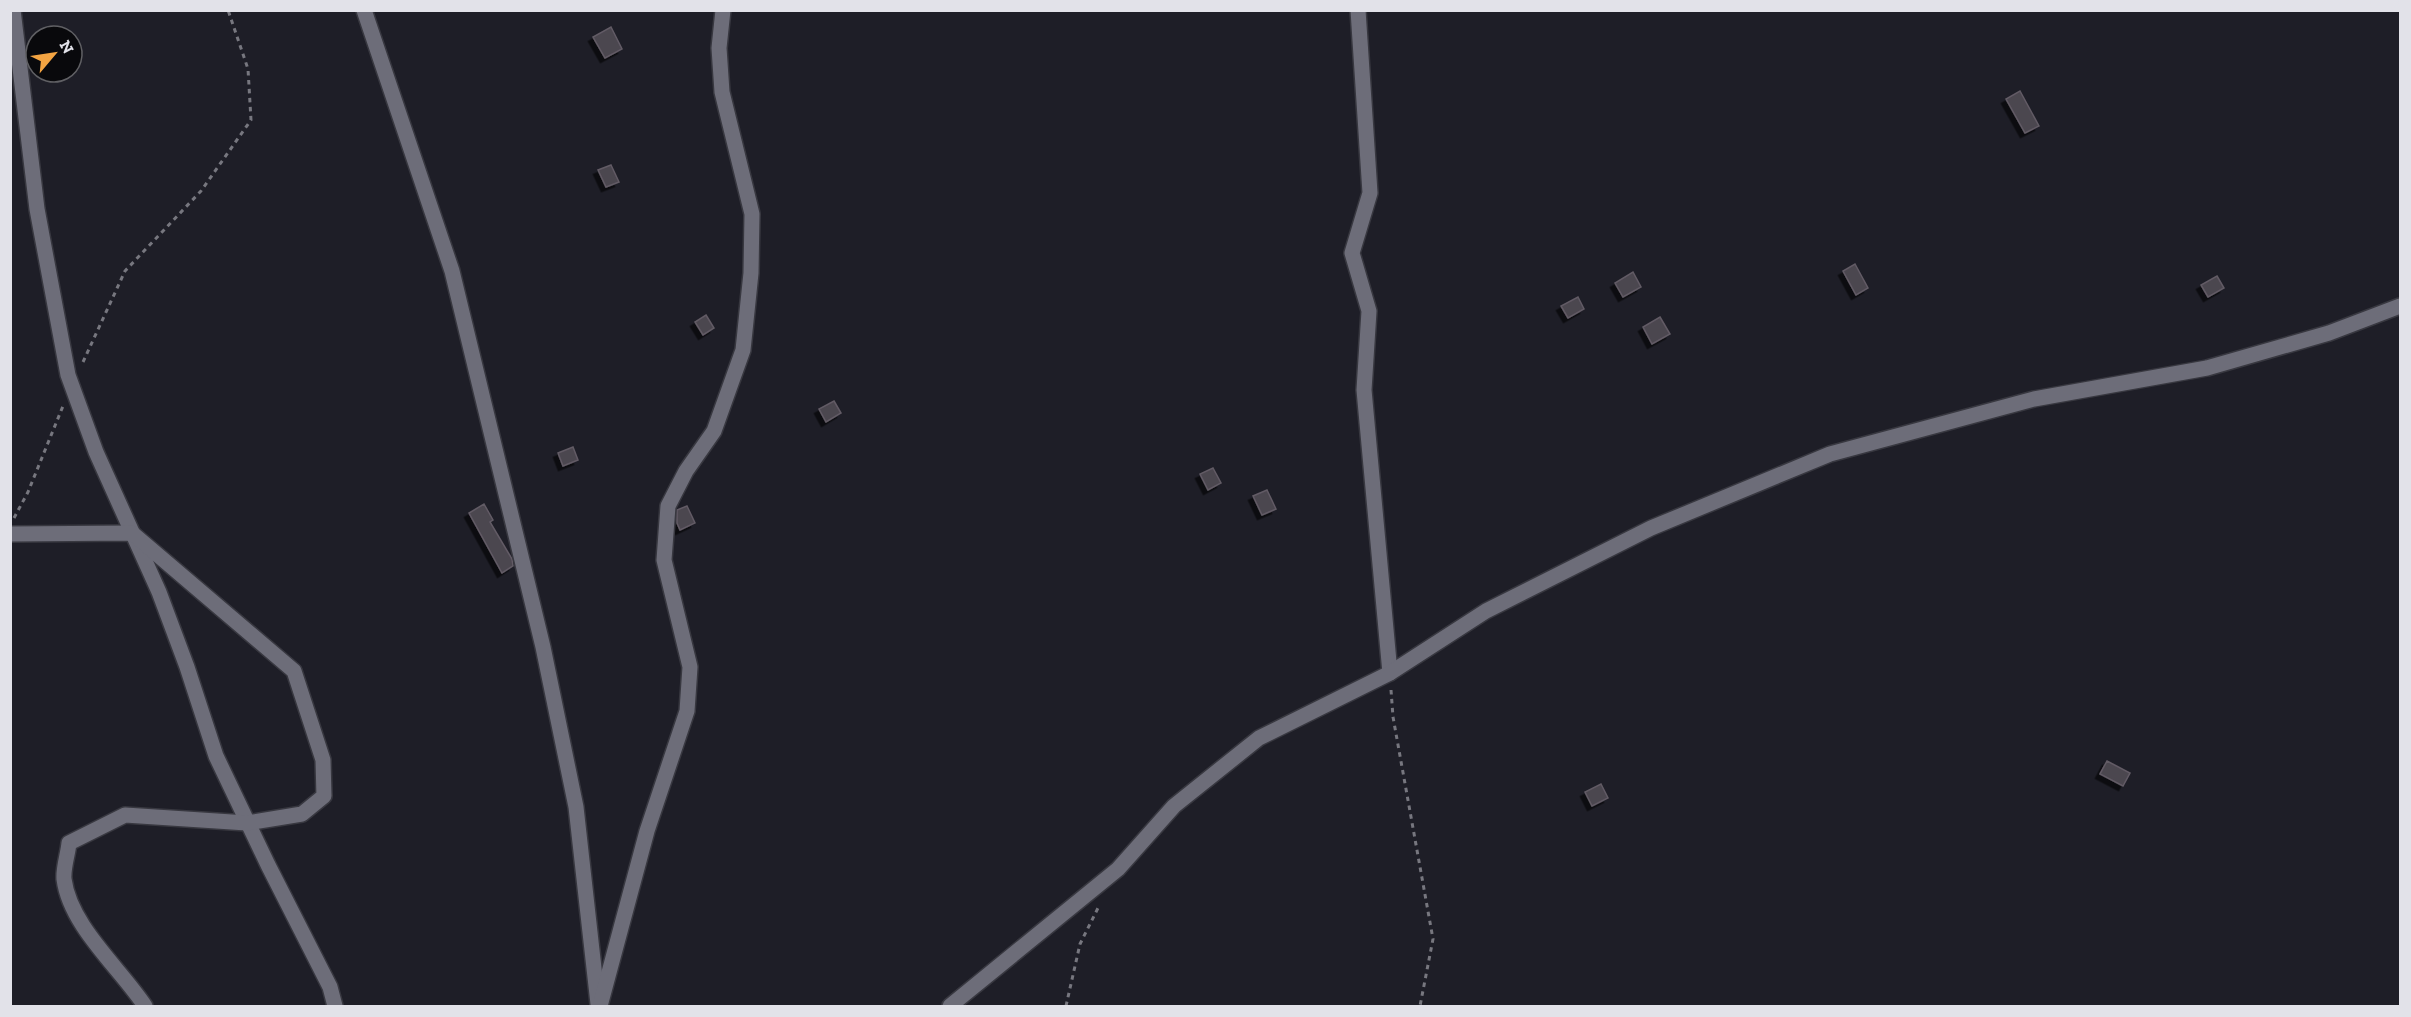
<svg xmlns="http://www.w3.org/2000/svg" width="2411" height="1017" viewBox="0 0 2411 1017" font-family="'Zilla Slab',serif">
	<defs>
		<filter id="shadow"><feDropShadow dx="-4.5" dy="4.5" stdDeviation="0" flood-color="#0009"/></filter>
	</defs>
	<rect width="100%" height="100%" fill="#1e1e27"/>
	<!-- building -->
	<g fill="#4c4650" stroke="#625b65" stroke-width="1.5" filter="url(#shadow)">
		<path d="M611,27L622,49L605,58L593,37Z"/>
		<path d="M2020,91L2039,126L2025,133L2006,99Z"/>
		<path d="M611,165L619,182L606,187L598,170Z"/>
		<path d="M1855,264L1868,288L1856,295L1843,271Z"/>
		<path d="M1633,272L1641,287L1623,297L1615,283Z"/>
		<path d="M2217,276L2224,288L2208,297L2201,285Z"/>
		<path d="M1578,297L1584,309L1568,318L1561,306Z"/>
		<path d="M706,315L714,328L703,335L695,322Z"/>
		<path d="M1660,317L1670,334L1652,344L1643,327Z"/>
		<path d="M834,401L841,413L826,422L819,409Z"/>
		<path d="M573,447L578,460L563,466L558,453Z"/>
		<path d="M1213,468L1221,483L1208,490L1200,474Z"/>
		<path d="M1267,490L1276,509L1262,515L1253,496Z"/>
		<path d="M484,504L493,520L490,522L512,559L513,566L502,573L469,513Z"/>
		<path d="M687,506L695,523L680,530L677,523V510Z"/>
		<path d="M2107,761L2130,773L2123,786L2100,774Z"/>
		<path d="M1601,784L1608,798L1592,806L1585,792Z"/>
	</g>
	<g fill="none" stroke-linecap="round" stroke-linejoin="round">
		<!-- minor casing -->
		<g stroke="#383840" stroke-width="18">
			<g id="minor">
				<path d="M13,10L37,209L68,375L96,452L159,592L187,667L216,756L268,865L330,987L335,1006"/>
				<path d="M364,10L452,271L543,647L576,807L598,1004"/>
				<path d="M1358,10L1370,193L1352,253L1369,311L1364,390L1390,673"/>
				<path d="M10,534L132,533L294,671L323,760L324,796L302,814L247,823L125,815L69,843C68,854 63,868 64,879C70,926 120,968 145,1006"/>
				<path d="M600,1006L647,831L687,711L690,667L664,560L668,506L686,471L714,431L743,350L751,273L752,214L722,92L719,48L723,10"/>
				<path d="M950,1006L1118,869L1174,806L1259,738L1390,673L1486,611L1651,528L1830,454L2034,399L2207,368L2329,333L2400,306"/>
			</g>
		</g>
		<!-- path -->
		<g stroke="#77777f" stroke-width="3" stroke-dasharray="4.5 4.5" stroke-linecap="butt">
			<path d="M83,362L125,271L201,191L251,120L248,69L228,10"/>
			<path d="M14,518L28,492L63,406"/>
			<path d="M1391,690L1393,717L1433,939L1420,1006"/>
			<path d="M1066,1006L1080,944L1099,906"/>
		</g>
		<!-- minor -->
		<use href="#minor" stroke="#6d6d79" stroke-width="15"/>
	</g>
	<!-- border -->
	<rect width="2411" height="1017" fill="none" stroke="#e2e2e9" stroke-width="24"/>
	<!-- north arrow -->
	<g transform="translate(54 54) rotate(61)"><circle r="28" fill="#09090c" stroke="#606064" stroke-width="1.5"/>
	<path d="M0-4.5L10 22L0 15L-10 22Z" fill="#f3a442"/>
	<text y="-9" font-size="16" font-weight="bold" text-anchor="middle" fill="#e2e2e9">N</text>
	</g>
</svg>
